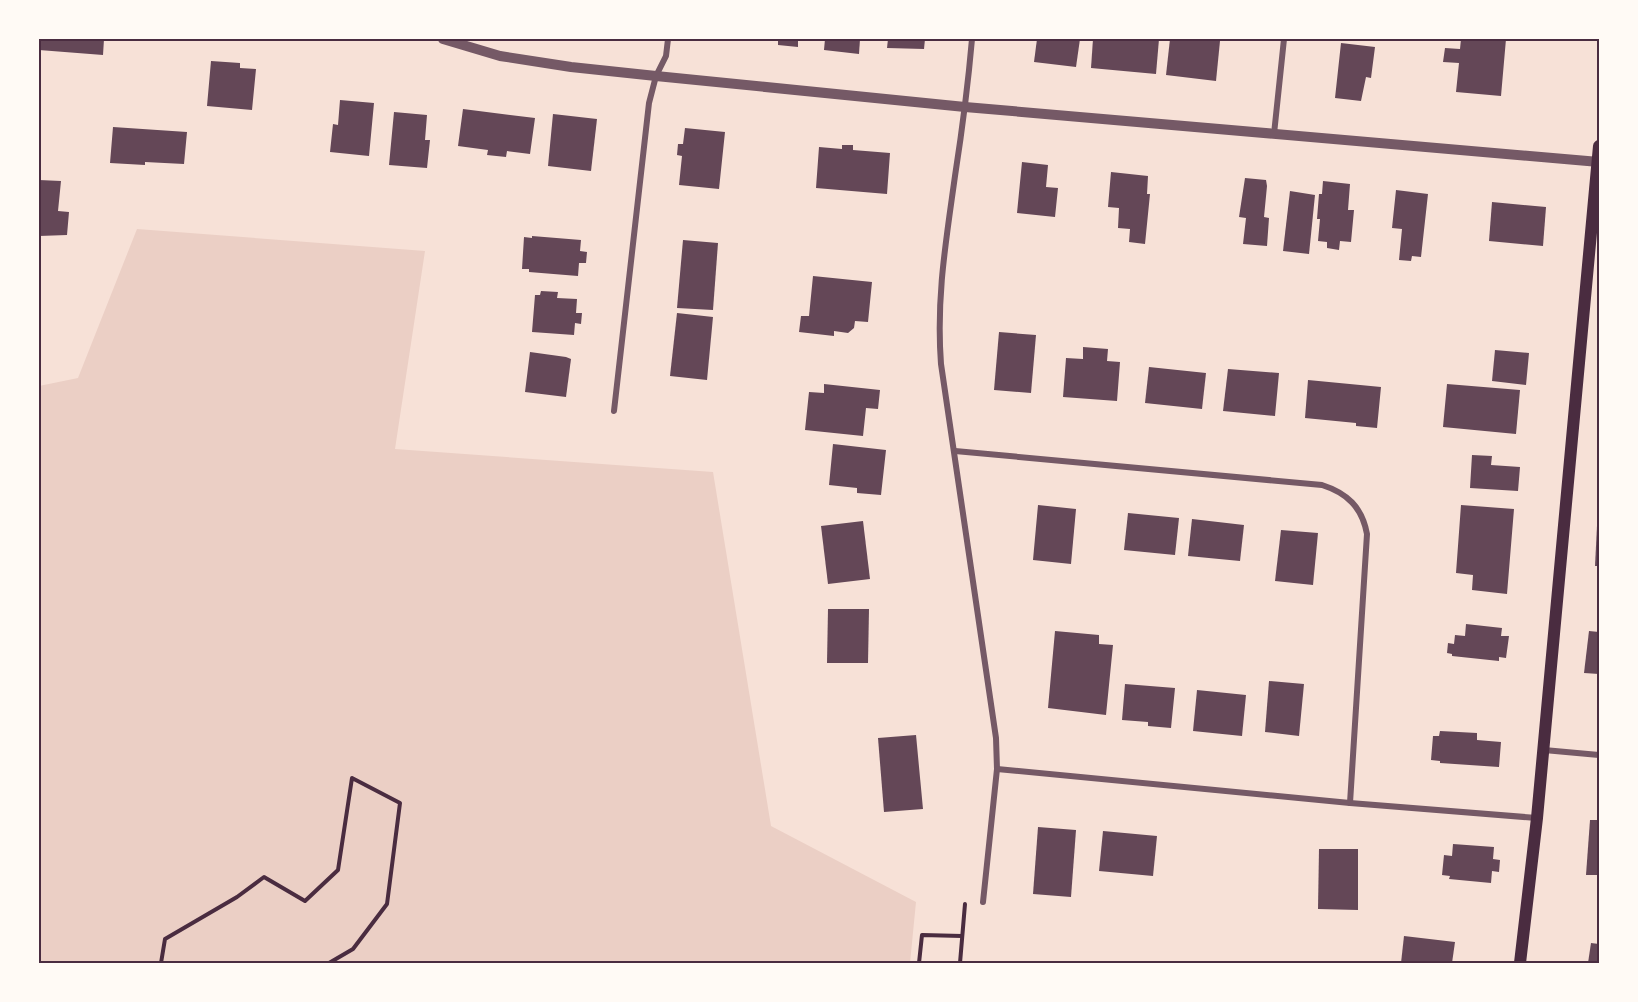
<svg xmlns="http://www.w3.org/2000/svg" width="1638" height="1002" viewBox="0 0 1638 1002" font-family="Literata,serif">
	<rect width="100%" height="100%" fill="#f7e1d7"/>
	<!-- green -->
	<path fill="#ebcfc5" d="M137,229L425,251L395,449L713,472L771,826L916,902L910,963H39V386L78,378Z"/>
	<!-- building -->
	<g fill="#644757">
		<path d="M39,39H104L103,55L39,50Z"/>
		<path d="M778,39H798V47L778,45Z"/>
		<path d="M825,39H860L859,54L824,50Z"/>
		<path d="M888,39H925L924,49L887,48Z"/>
		<path d="M1037,39H1080L1076,67L1034,62Z"/>
		<path d="M1093,39H1159L1156,74L1091,68Z"/>
		<path d="M1170,39L1220,41L1216,81L1166,75Z"/>
		<path d="M1461,39H1506L1501,96L1456,92L1459,63L1443,62L1445,48L1460,49Z"/>
		<path d="M1341,43L1375,47L1371,78L1366,77L1361,101L1335,98Z"/>
		<path d="M211,61L240,63V68L256,69L252,110L207,106Z"/>
		<path d="M340,100L374,103L369,156L330,152L333,124L338,125Z"/>
		<path d="M463,109L535,118L530,154L507,151L506,157L487,155L488,150L458,146Z"/>
		<path d="M394,112L427,115L425,140H430L427,168L389,165Z"/>
		<path d="M553,114L597,119L591,171L548,166Z"/>
		<path d="M113,127L187,132L184,164L145,162V165L110,163Z"/>
		<path d="M685,128L725,132L719,189L679,185L682,156L677,155L678,144H683Z"/>
		<path d="M842,145H853V150L890,153L887,194L816,188L819,147L842,149Z"/>
		<path d="M1022,162L1048,165L1046,187L1058,188L1055,217L1017,213Z"/>
		<path d="M1111,172L1148,176L1147,194H1150L1145,244L1129,242L1130,229L1118,228L1119,208L1108,207Z"/>
		<path d="M1245,178L1266,180L1267,186L1264,217L1269,218L1267,246L1243,244L1246,218L1239,217Z"/>
		<path d="M39,180L61,181L58,211L69,212L67,235L39,236Z"/>
		<path d="M1323,181L1350,184L1348,210H1354L1351,242L1340,241L1339,250L1327,248V242L1318,241L1320,219H1317L1319,194H1322Z"/>
		<path d="M1396,190L1428,194L1421,257L1412,256L1411,261L1399,260L1402,229L1392,228Z"/>
		<path d="M1290,191L1315,195L1309,254L1283,251Z"/>
		<path d="M1492,202L1546,207L1543,246L1489,241Z"/>
		<path d="M532,236L581,240L580,251L587,252L586,263H579L578,276L529,272V269H522L524,237L532,238Z"/>
		<path d="M683,240L718,243L713,310L677,308Z"/>
		<path d="M813,276L872,282L868,322L855,321L854,328L848,333L834,331V336L799,332L801,316H809Z"/>
		<path d="M541,291L558,292L557,298L577,299L576,313H582L581,324L575,323L574,335L532,332L535,295H540Z"/>
		<path d="M677,313L713,317L707,380L670,376Z"/>
		<path d="M999,332L1036,335L1031,393L994,390Z"/>
		<path d="M1083,347L1108,349L1107,361L1120,362L1117,401L1063,397L1066,358L1083,359Z"/>
		<path d="M1495,350L1529,353L1526,385L1492,381Z"/>
		<path d="M530,352L566,357L571,359L566,397L525,392Z"/>
		<path d="M1149,367L1206,373L1202,409L1145,403Z"/>
		<path d="M1228,369L1279,373L1275,416L1223,411Z"/>
		<path d="M1308,380L1381,387L1377,428L1356,426V423L1305,418Z"/>
		<path d="M824,384L880,390L878,409L866,408L863,436L805,430L809,392L824,393Z"/>
		<path d="M1447,384L1520,390L1516,434L1443,427Z"/>
		<path d="M833,444L886,450L881,495L857,493V488L829,485Z"/>
		<path d="M1472,455L1492,456L1491,465L1520,467L1518,491L1470,488Z"/>
		<path d="M1038,505L1076,509L1071,564L1033,560Z"/>
		<path d="M1461,505L1514,509L1507,594L1472,590L1473,575L1456,573Z"/>
		<path d="M1128,513L1179,518L1175,555L1124,550Z"/>
		<path d="M1192,519L1244,525L1240,561L1188,556Z"/>
		<path d="M863,521L870,579L828,584L821,526Z"/>
		<path d="M1597,526H1599V566H1595Z"/>
		<path d="M1281,530L1318,533L1313,585L1275,581Z"/>
		<path d="M828,609H869L868,663H827Z"/>
		<path d="M1466,624L1502,628L1501,636H1509L1506,658L1499,657V661L1452,656V654L1447,653L1448,643L1454,644L1455,635L1465,636Z"/>
		<path d="M1055,631L1099,635V644L1113,645L1106,715L1048,708Z"/>
		<path d="M1589,631L1599,632V674L1584,673Z"/>
		<path d="M1269,681L1304,684L1299,736L1265,732Z"/>
		<path d="M1125,684L1175,688L1171,728L1148,726V722L1122,720Z"/>
		<path d="M1197,690L1246,695L1242,736L1193,731Z"/>
		<path d="M1440,731L1477,733V740L1501,742L1499,767L1440,763V761L1431,760L1433,736H1439Z"/>
		<path d="M916,735L923,809L884,812L878,738Z"/>
		<path d="M1590,820H1599V875H1586Z"/>
		<path d="M1038,827L1076,830L1071,897L1033,894Z"/>
		<path d="M1103,831L1157,836L1153,876L1099,871Z"/>
		<path d="M1453,844L1494,847L1493,859L1500,860L1499,872L1492,871L1491,883L1449,879L1450,876L1442,875L1444,855L1452,856Z"/>
		<path d="M1319,849H1358V910L1318,909Z"/>
		<path d="M1404,936L1455,942L1452,963H1401Z"/>
		<path d="M1591,943L1599,944V963H1588Z"/>
	</g>
	<g fill="none" stroke-linecap="round" stroke-linejoin="round">
		<!-- path -->
		<g stroke="#4a2c40" stroke-width="4">
			<path d="M161,963L165,939L237,897L264,877L305,901L338,870L352,778L400,803L387,904L353,949L329,963"/>
			<path d="M919,963L922,935L962,936"/>
			<path d="M960,963L965,904"/>
		</g>
		<!-- minor -->
		<g stroke="#755966" stroke-width="6">
			<path d="M972,39C968,85 962,131 955,176C946,241 936,298 941,364L996,738L997,769L983,902"/>
			<path d="M1274,134L1284,39"/>
			<path d="M614,411L649,103L656,76L666,56L668,39"/>
			<path d="M955,451L1322,485C1347,493 1362,507 1367,534L1350,803"/>
			<path d="M1544,750L1599,755"/>
			<path d="M997,769L1350,803L1537,818"/>
		</g>
		<!-- tertiary -->
		<path stroke="#755966" stroke-width="10" d="M443,39L500,56L571,67L656,76L965,107L1599,162"/>
		<!-- secondary -->
		<path stroke="#4a2c40" stroke-width="12" d="M1520,963L1537,818L1599,146"/>
	</g>
	<!-- border -->
	<rect width="1638" height="1002" fill="none" stroke="#fffaf5" stroke-width="81"/>
	<rect x="40" y="40" width="1558" height="922" fill="none" stroke="#4a2c40" stroke-width="2"/>
</svg>
